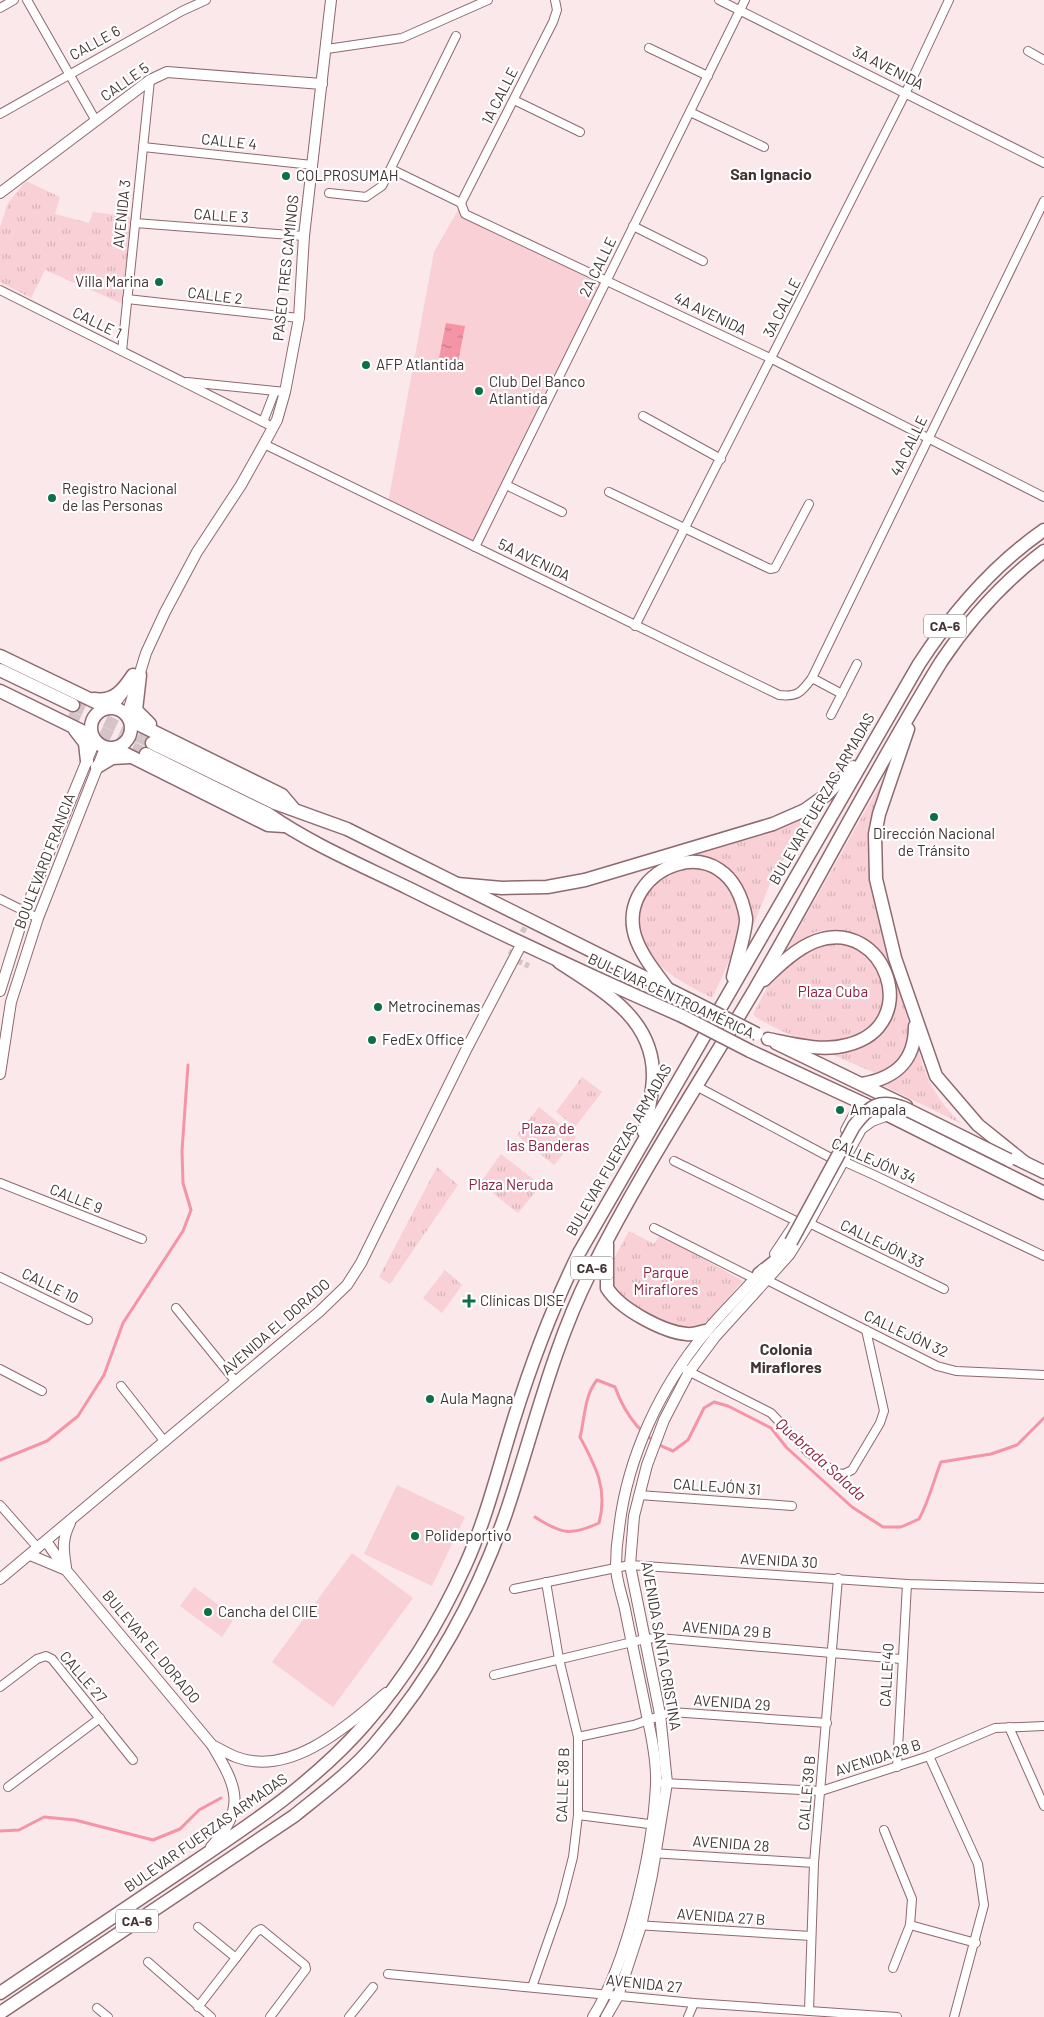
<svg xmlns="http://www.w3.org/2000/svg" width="1044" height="2017" viewBox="0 0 1044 2017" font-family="Barlow,sans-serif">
	<defs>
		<pattern id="grass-tufts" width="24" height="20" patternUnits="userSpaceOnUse" patternTransform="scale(1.25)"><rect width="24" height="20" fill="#f8d0d5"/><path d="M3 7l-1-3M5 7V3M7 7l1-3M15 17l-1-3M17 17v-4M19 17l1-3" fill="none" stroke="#d6b3b7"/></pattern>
		<pattern id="water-ripples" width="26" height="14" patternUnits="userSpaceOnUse" patternTransform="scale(1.25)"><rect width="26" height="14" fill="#f494a5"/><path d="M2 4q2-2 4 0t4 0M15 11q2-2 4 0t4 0" fill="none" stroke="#c77987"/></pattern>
	</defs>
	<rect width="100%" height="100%" fill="#fae8eb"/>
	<!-- grass -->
	<g fill="url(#grass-tufts)">
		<path d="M26,181L60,197L55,214L89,223L93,212L132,217L123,304L45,270L31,298L0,282V227L8,203Z"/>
		<path d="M886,774L872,829L896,979L909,1024V1032L902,1061L880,1075L821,1050L835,1051L889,1015C886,995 885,972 878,954C870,933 828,923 810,935C803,940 796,948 790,954L785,953Z"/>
		<path d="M812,812L771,881L746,944L749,913L725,874H713C759,905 731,959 712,998C687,985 654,969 642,942C637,931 639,911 638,899L680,857Z"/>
		<path d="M843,941L878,961L886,1007L860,1038C811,1047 800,1041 757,1018L753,1014L773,977L802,951Z"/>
		<path d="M917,1039C921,1073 937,1101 962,1124L884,1086L901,1074Z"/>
		<path d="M582,1077L602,1092L575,1127L556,1112Z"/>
		<path d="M539,1107L576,1137L554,1165L517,1135Z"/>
		<path d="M501,1154L541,1185L518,1213L480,1183Z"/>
		<path d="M437,1167L458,1185L390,1284L379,1277Z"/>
		<path d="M629,1231L654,1244L660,1235L743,1281L702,1327L690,1330L676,1327L640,1310L627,1301L611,1285L612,1262Z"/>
		<path d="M445,1270L462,1285L442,1313L423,1298Z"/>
	</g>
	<!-- garden -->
	<g fill="#f8d0d5">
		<path d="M461,205L467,211L604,278L473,545L388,503L434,252Z"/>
		<path d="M397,1485L465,1517L432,1586L364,1554Z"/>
		<path d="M352,1553L413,1598L333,1707L272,1662Z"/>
		<path d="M194,1587L235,1617L222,1637L180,1606Z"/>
	</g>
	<!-- water -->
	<path fill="url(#water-ripples)" d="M446,323L465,326L458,362L439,358Z"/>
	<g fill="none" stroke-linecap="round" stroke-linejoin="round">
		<!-- stream -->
		<g stroke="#f494a5" stroke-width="3">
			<path d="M0,1460L47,1441L78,1416L104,1375L123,1323L183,1231L191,1210L183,1183L182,1151L188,1065"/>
			<path d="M535,1517C561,1534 571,1536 599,1523C608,1489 596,1467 580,1437C585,1418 584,1396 597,1380L615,1387C625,1415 644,1441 673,1451L688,1440L704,1408L714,1402L728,1406L771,1428L787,1448L852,1507L883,1527H901L919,1519C929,1501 933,1482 941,1462L991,1454L1017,1445L1044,1418"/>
			<path d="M0,1831L19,1830L44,1817L75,1820L153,1840L180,1829L199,1810L221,1798"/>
		</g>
		<!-- pedestrian-tunnel -->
		<path stroke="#d5c4c7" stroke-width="5.5" stroke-dasharray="5.5 3" stroke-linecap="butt" d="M529,920L509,957L529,966"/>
		<!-- primary-tunnel -->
		<g stroke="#d5c4c7" stroke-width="12" stroke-dasharray="12 6" stroke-linecap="butt">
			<path d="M73,705L152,743"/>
			<path d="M68,716L146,754"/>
		</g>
		<!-- minor casing -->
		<g stroke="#8e696f" stroke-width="10">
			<g id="minor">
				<path d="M27,0L96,121"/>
				<path d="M719,0L1044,163"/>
				<path d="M0,8L14,0"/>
				<path d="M649,48L708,76"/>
				<path d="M327,49L402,38L488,0"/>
				<path d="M1028,51L1044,60"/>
				<path d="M514,100L580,132"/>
				<path d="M690,112L764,147"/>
				<path d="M0,114L182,11L206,0"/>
				<path d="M143,147L312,165"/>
				<path d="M391,169L461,203"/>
				<path d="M329,193L366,197L382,186L456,36"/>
				<path d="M461,203L465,214L772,359L1044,497"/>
				<path d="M461,203L553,22L557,10L555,0"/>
				<path d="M135,223L304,236"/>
				<path d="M633,226L703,261"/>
				<path d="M0,290L273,427"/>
				<path d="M127,299L299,318"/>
				<path d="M122,351L150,80"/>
				<path d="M187,382L285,392"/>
				<path d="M643,416L721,459"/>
				<path d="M263,422L275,391"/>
				<path d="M264,444L779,695C797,697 801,693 812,678L1044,201"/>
				<path d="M506,485L562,512"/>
				<path d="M609,492L770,569L775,568L809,504"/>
				<path d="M475,547L745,0"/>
				<path d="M635,626L906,92L949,0"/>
				<path d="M812,678L842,694"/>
				<path d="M831,715L857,664"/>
				<path d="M0,899L38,918"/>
				<path d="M696,1086L831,1158L843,1161L874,1175L1044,1256"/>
				<path d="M674,1161L796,1221"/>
				<path d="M0,1183L142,1239"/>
				<path d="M809,1223L944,1289"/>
				<path d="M654,1228L755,1279"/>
				<path d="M0,1277L88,1320"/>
				<path d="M767,1280L937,1366L956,1371L1044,1375"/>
				<path d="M176,1308L236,1382"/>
				<path d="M0,1369L42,1391"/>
				<path d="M686,1370L771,1413L809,1453L836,1473L844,1474L852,1470L880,1423L884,1411L866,1330"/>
				<path d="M121,1386L165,1442"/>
				<path d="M639,1495L792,1506"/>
				<path d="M0,1505L38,1548"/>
				<path d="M514,1589L630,1565L907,1584L1044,1588"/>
				<path d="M494,1675L645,1639L658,1638L901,1659"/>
				<path d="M0,1687L37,1659L46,1656L52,1659L133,1760"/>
				<path d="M1009,1727L1044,1806"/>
				<path d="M578,1737L634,1725L671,1712L827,1723"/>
				<path d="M929,1756L978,1864L984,1905L954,2017"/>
				<path d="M897,1767L907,1584"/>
				<path d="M663,1783L821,1791L929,1756L995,1728L1044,1726"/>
				<path d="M8,1787L100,1718"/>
				<path d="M578,1815L657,1825"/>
				<path d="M884,1830L912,1899L910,1925L893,1968"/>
				<path d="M651,1853L814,1863"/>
				<path d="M636,1925L811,1936"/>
				<path d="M910,1925L976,1943"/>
				<path d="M198,1927L236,1958"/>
				<path d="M148,1962L211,2017"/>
				<path d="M388,1974L694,2003L897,2017"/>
				<path d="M532,1987L561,1904L573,1857L578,1815V1737L559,1659L546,1582"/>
				<path d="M198,2007L256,1932L261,1929L305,1965L306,1969L270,2017"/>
				<path d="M97,2008L108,2017"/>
				<path d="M809,2011L814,1863L838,1578"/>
				<path d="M349,2017L373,1987"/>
				<path d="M688,2017L694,2003"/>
			</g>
		</g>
		<!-- tertiary casing -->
		<g stroke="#8e696f" stroke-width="12">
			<g id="tertiary">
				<path d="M0,193L150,80L167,72L322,84"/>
				<path d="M112,707L127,688"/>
				<path d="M127,715L146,653L165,612L197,552L241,485L264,444L277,420L285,392L299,318L304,236L331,0"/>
				<path d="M0,991L25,911L95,741"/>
				<path d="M0,1074L11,1002L38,918L105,748"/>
				<path d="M846,1130L861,1102"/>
				<path d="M775,1254L795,1224"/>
				<path d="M46,1541L66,1570L212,1745C237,1787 247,1807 211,1847"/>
				<path d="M30,1555L66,1570"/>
				<path d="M66,1567C63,1549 62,1539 70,1523"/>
				<path d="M0,1579L319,1312L347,1285L361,1263L466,1050L521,945"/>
				<path d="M212,1745C220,1749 228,1754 236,1757C291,1778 348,1725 386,1693"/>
				<path d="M593,2017C628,1961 653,1851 656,1784C657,1762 652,1738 647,1716C640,1680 632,1645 625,1609C622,1595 616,1580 616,1566C616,1554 617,1541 619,1529C627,1458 660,1387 706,1332C724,1310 745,1291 763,1269"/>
				<path d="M606,2017L618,1996L641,1926L652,1875L667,1783L660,1714L630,1565L634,1516L647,1465L664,1420L689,1372L715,1337L789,1255L809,1223L861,1129L872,1121L888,1115"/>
			</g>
		</g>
		<!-- primary casing -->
		<g stroke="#8e696f" stroke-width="15">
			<g id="primary">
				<path d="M0,656L108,708"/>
				<path d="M0,670L73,705"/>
				<path d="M140,675L136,710L150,724"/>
				<path d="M0,691L92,736"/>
				<path d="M94,699C114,702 123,690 133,675"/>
				<circle cx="111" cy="728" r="20"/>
				<path d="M130,720L282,795L293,808"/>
				<path d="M75,730L85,743L87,761"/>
				<path d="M152,743L275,803L347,829L690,1000"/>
				<path d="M114,748L268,825L284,826"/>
				<path d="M146,754L268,814C311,844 361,865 408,888C499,933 590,976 682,1016"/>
				<path d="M97,767L112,758L130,757"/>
				<path d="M776,1043L906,1106"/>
				<path d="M750,1051L888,1115L1044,1193"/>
				<path d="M1015,1158L1044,1172"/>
				<path d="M759,1274L778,1259L791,1242"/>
			</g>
		</g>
		<!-- trunk casing -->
		<g stroke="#8e696f" stroke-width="15">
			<g id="trunk">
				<path d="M908,729L879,814L875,834L876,879L895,958L936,1076L978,1125L1024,1162"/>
				<path d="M457,884L502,888L547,887L585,880L773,824L805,810L826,795L853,767"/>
				<path d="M559,962C601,990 653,1017 653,1075C653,1093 648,1113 644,1132"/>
				<path d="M764,980C779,965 797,948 816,941C885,916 925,1026 847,1045C822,1052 793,1044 768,1039"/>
				<path d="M667,988C656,973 641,955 635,936C615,868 729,819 746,918C747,928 736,964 733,977"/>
				<path d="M862,1084C895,1078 915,1062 915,1026"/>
				<path d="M607,1244V1288C620,1309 663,1332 687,1334C693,1335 700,1332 706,1331"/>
				<path d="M0,1993C62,1951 125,1909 187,1867C251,1824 315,1782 366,1723C407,1676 439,1623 465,1566C486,1520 498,1470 513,1422C531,1364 552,1308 579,1253L919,664C953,612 992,566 1044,530"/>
				<path d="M0,2013L294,1816C321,1794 351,1772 374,1745C432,1678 477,1597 506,1513C533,1433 552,1349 590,1273C638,1176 700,1082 755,989C818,881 875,769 941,662C969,620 1003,582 1044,551"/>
			</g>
		</g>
		<!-- minor -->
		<use href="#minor" stroke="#fff" stroke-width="8"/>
		<!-- tertiary -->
		<use href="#tertiary" stroke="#fff" stroke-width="10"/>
		<!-- primary -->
		<use href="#primary" stroke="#fff" stroke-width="12"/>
		<!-- trunk -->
		<use href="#trunk" stroke="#fff" stroke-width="12"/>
		<!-- primary-bridge casing -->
		<g stroke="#8e696f" stroke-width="15" stroke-linecap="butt">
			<g id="primary-bridge">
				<path d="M690,1000L757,1034"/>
				<path d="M682,1016L750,1051"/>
				<path d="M791,1242L854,1126C870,1105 879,1099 904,1108L1009,1160"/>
			</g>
		</g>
		<!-- primary-bridge -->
		<use href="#primary-bridge" stroke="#fff" stroke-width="12"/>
	</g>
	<!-- markers -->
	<g fill="#0b7047" stroke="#fff" stroke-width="2">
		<circle cx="286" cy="176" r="5"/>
		<circle cx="159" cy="282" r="5"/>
		<circle cx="366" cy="365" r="5"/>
		<circle cx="479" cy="391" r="5"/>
		<circle cx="52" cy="498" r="5"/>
		<circle cx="934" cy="817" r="5"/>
		<circle cx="378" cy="1007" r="5"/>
		<circle cx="372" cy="1040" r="5"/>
		<circle cx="840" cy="1110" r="5"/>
		<path d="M466.5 1293.5h5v5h5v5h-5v5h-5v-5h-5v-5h5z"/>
		<circle cx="430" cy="1399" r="5"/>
		<circle cx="415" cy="1536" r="5"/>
		<circle cx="208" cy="1612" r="5"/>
	</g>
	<g text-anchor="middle" stroke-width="4.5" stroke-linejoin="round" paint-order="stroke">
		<!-- shield labels -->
		<g fill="#fff" stroke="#7b7072" stroke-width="1">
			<rect x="924" y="614.5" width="42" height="23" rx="4"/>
			<rect x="571" y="1256.5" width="42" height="23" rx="4"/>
			<rect x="116" y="1909.5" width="42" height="23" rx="4"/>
		</g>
		<g font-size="14" font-weight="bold" fill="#433335">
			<text x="945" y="631">CA-6</text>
			<text x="592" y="1273">CA-6</text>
			<text x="137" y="1926">CA-6</text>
		</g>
		<!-- street labels -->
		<g font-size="15" fill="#433335" stroke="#fff">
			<text transform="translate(95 43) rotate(-29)" y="5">CALLE 6</text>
			<text transform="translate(888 68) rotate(27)" y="5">3A AVENIDA</text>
			<text transform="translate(125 82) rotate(-35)" y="5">CALLE 5</text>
			<text transform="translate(500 96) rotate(-63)" y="5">1A CALLE</text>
			<text transform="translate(229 142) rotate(6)" y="5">CALLE 4</text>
			<text transform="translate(122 214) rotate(-84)" y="5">AVENIDA 3</text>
			<text transform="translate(221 216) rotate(4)" y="5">CALLE 3</text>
			<text transform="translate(598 267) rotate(-64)" y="5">2A CALLE</text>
			<text transform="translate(286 268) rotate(-84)" y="5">PASEO TRES CAMINOS</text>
			<text transform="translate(215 296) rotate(7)" y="5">CALLE 2</text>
			<text transform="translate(782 308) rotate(-63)" y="5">3A CALLE</text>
			<text transform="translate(710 314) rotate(26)" y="5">4A AVENIDA</text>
			<text transform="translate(97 323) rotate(26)" y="5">CALLE 1</text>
			<text transform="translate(909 446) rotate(-64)" y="5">4A CALLE</text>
			<text transform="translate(534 560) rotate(26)" y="5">5A AVENIDA</text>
			<text transform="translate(822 799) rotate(-60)" y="5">BULEVAR FUERZAS ARMADAS</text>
			<text transform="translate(45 861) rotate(-69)" y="5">BOULEVARD FRANCIA</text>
			<text transform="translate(671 996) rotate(25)" y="5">BULEVAR CENTROAMÉRICA</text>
			<text transform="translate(619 1150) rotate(-60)" y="5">BULEVAR FUERZAS ARMADAS</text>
			<text transform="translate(874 1161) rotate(24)" y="5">CALLEJÓN 34</text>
			<text transform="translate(76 1199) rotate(22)" y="5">CALLE 9</text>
			<text transform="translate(882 1244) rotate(26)" y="5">CALLEJÓN 33</text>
			<text transform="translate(50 1286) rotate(26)" y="5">CALLE 10</text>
			<text transform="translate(276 1327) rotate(-41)" y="5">AVENIDA EL DORADO</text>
			<text transform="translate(906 1334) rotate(25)" y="5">CALLEJÓN 32</text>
			<text transform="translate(717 1487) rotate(4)" y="5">CALLEJÓN 31</text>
			<text transform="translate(779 1561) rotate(3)" y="5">AVENIDA 30</text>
			<text transform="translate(727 1630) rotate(4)" y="5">AVENIDA 29 B</text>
			<text transform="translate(661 1646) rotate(80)" y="5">AVENIDA SANTA CRISTINA</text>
			<text transform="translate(151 1647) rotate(50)" y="5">BULEVAR EL DORADO</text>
			<text transform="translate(887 1675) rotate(-87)" y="5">CALLE 40</text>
			<text transform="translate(83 1677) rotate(49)" y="5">CALLE 27</text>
			<text transform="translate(732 1703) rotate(4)" y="5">AVENIDA 29</text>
			<text transform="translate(878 1758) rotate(-18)" y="5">AVENIDA 28 B</text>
			<text transform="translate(563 1785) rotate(-88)" y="5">CALLE 38 B</text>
			<text transform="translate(807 1793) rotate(-85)" y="5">CALLE 39 B</text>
			<text transform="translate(206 1833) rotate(-35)" y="5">BULEVAR FUERZAS ARMADAS</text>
			<text transform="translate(731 1844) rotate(4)" y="5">AVENIDA 28</text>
			<text transform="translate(721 1917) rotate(4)" y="5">AVENIDA 27 B</text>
			<text transform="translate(644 1984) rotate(6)" y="5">AVENIDA 27</text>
		</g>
		<!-- poi labels -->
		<g font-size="15" fill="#433335" stroke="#fff" text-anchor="start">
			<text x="296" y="181">COLPROSUMAH</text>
			<text x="149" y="287" text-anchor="end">Villa Marina</text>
			<text x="376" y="370">AFP Atlantida</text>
			<text x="489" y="387">Club Del Banco<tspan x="489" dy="17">Atlantida</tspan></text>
			<text x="62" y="494">Registro Nacional<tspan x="62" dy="17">de las Personas</tspan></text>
			<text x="934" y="839" text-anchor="middle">Dirección Nacional<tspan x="934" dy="17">de Tránsito</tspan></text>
			<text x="388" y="1012">Metrocinemas</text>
			<text x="382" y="1045">FedEx Office</text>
			<text x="850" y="1115">Amapala</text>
			<text x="480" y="1306">Clínicas DISE</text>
			<text x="440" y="1404">Aula Magna</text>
			<text x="425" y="1541">Polideportivo</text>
			<text x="218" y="1617">Cancha del CIIE</text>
		</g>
		<!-- park labels -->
		<g font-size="15" fill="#8d1e3f" stroke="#fff">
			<text x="833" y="997">Plaza Cuba</text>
			<text x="548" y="1134">Plaza de<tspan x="548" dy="17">las Banderas</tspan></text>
			<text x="511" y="1190">Plaza Neruda</text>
			<text x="666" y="1278">Parque<tspan x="666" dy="17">Miraflores</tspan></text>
		</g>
		<!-- neighbourhood labels -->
		<g font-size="16" font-weight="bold" fill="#433335" stroke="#fff">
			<text x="771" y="180">San Ignacio</text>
			<text x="786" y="1355">Colonia<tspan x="786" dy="18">Miraflores</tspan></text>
		</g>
		<!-- water labels -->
		<g font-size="16" font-style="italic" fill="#8e1f40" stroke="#fff">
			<text transform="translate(821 1459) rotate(42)" y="6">Quebrada Salada</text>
		</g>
	</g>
</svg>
